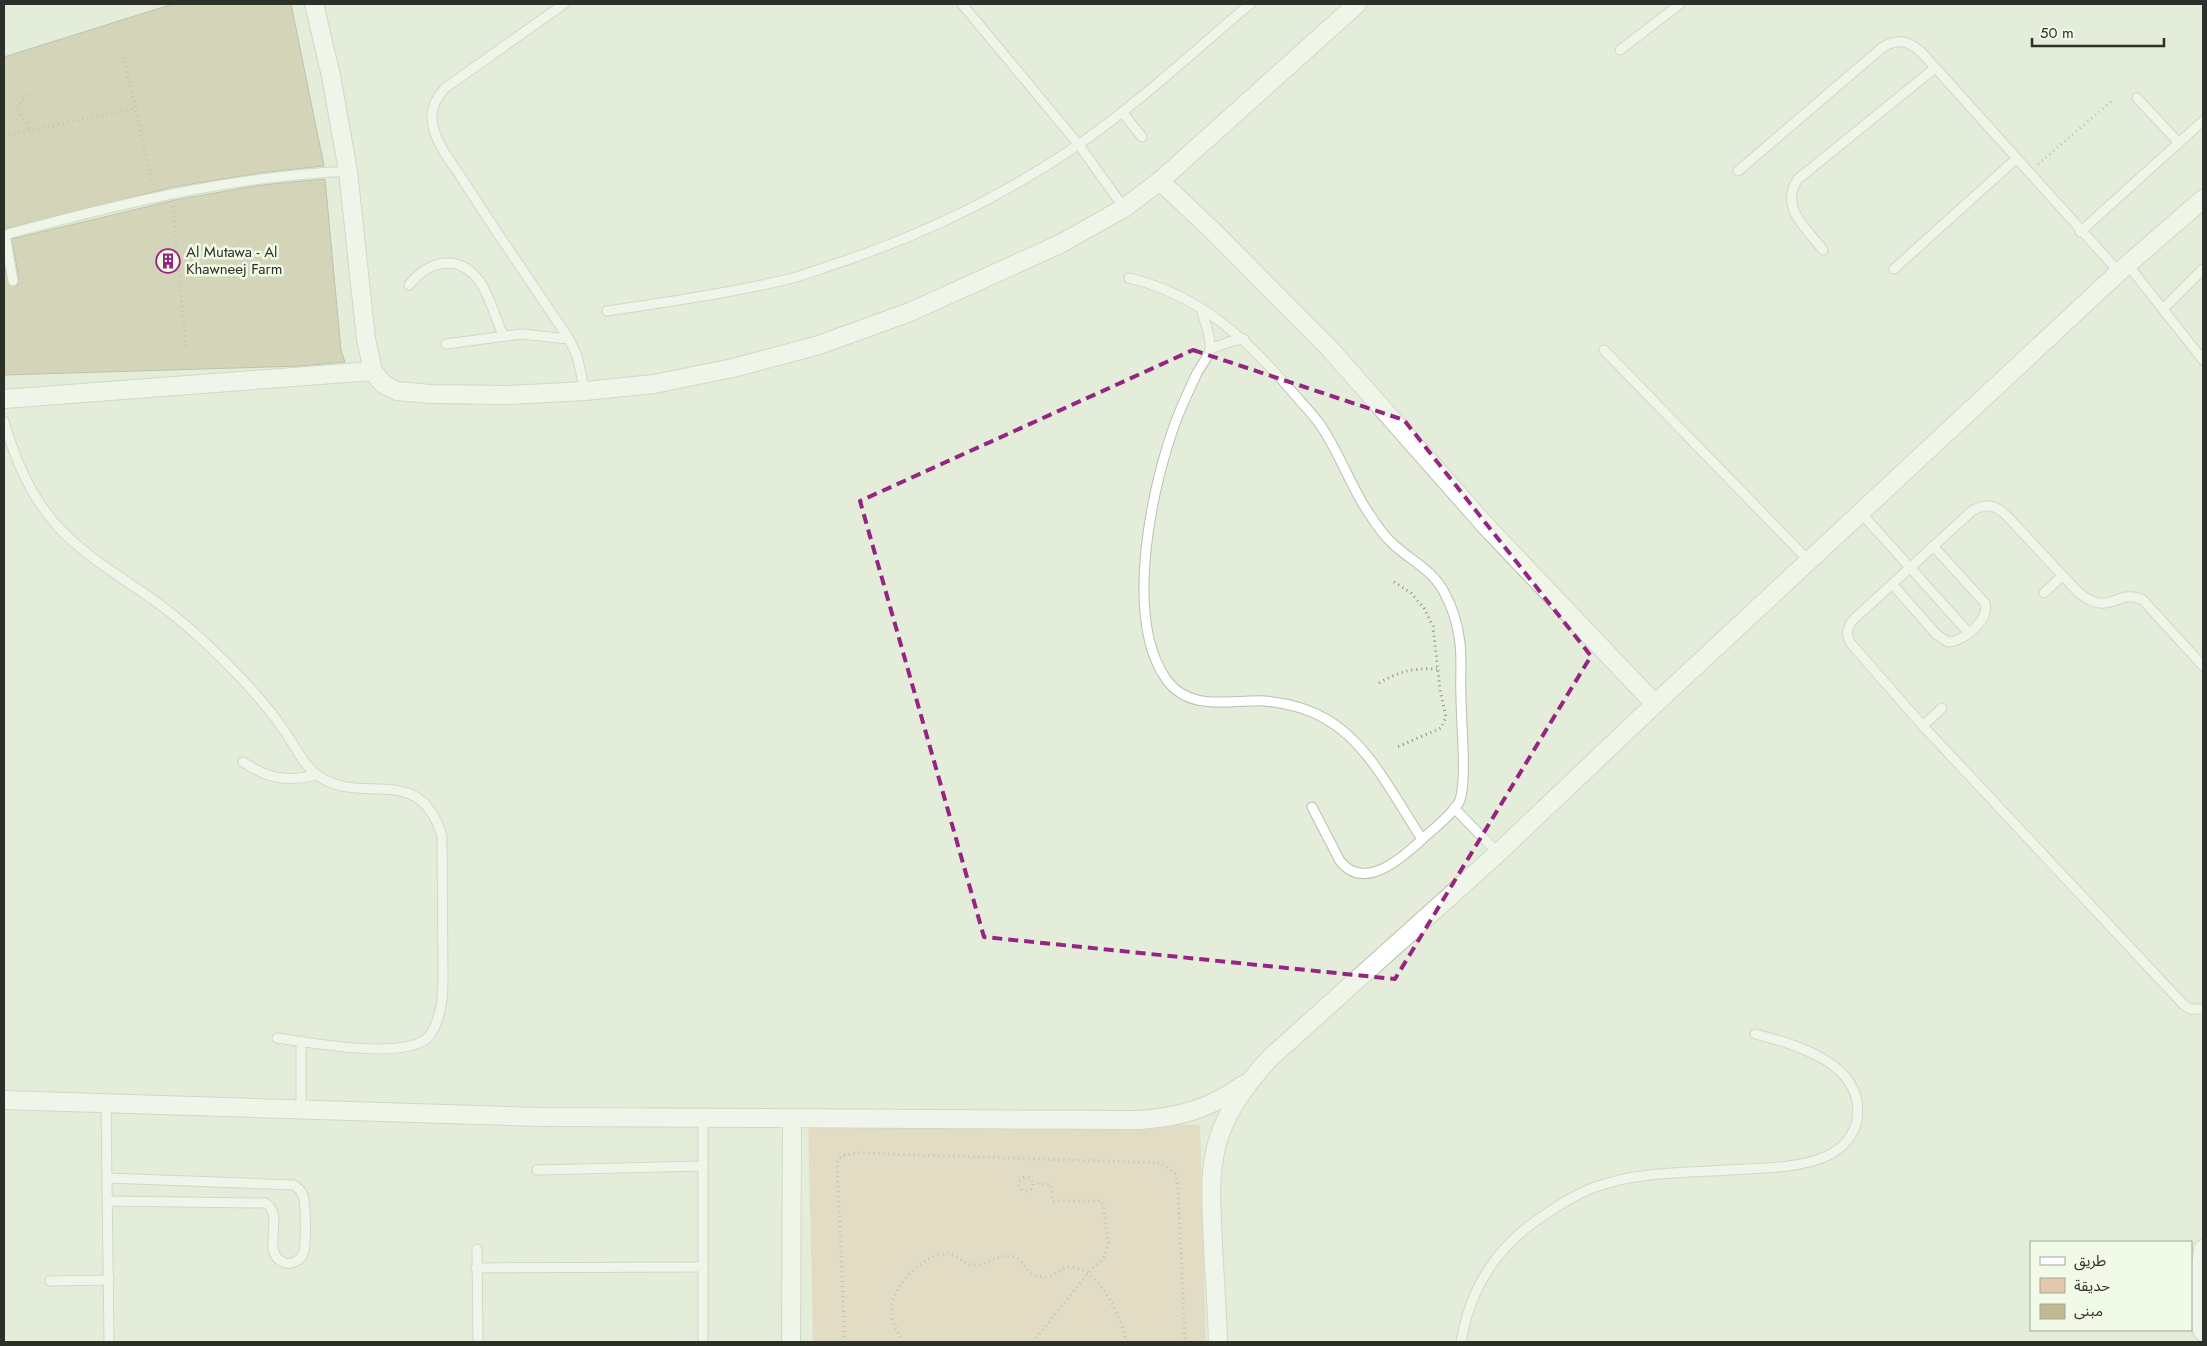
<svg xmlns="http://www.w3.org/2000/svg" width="2207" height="1346" viewBox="0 0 2207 1346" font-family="Jost,'Noto Sans Arabic',sans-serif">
	<rect width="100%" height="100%" fill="#e3edd9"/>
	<!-- green -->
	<path fill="#e3c8ae" d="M808,1115L1200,1125L1206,1342H813Z"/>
	<!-- building -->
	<g fill="#c1b991" stroke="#8f8b78">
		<path d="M173,4H291L324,166L259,173L173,187L4,229V57Z"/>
		<path d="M325,179L341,350L345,362L301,366L4,375V264L9,285L17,286L19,280L12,239L175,200L261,185Z"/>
	</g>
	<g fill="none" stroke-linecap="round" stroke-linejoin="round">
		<!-- lane casing -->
		<g stroke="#b8c1ae" stroke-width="11">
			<g id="lane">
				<path d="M564,4L445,88C437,97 431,107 432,119C433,140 452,163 463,180C497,234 534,286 569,339L577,356L585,391"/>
				<path d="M962,4L1079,145L1124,208"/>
				<path d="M1620,50L1680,4"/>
				<path d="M2137,98L2179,143"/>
				<path d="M1122,112L1142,137"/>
				<path d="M1738,171L1883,47C1900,37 1911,42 1924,55L2119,272"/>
				<path d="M2080,232L2203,121"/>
				<path d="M4,235C119,204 228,177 348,171"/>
				<path d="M5,235L13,281"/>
				<path d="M1823,250C1806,228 1779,207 1798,179L1935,68"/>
				<path d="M2128,265L2203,360"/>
				<path d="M1894,269L2016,159"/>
				<path d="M1129,278C1197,294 1245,337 1289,388C1299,400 1310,411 1319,423C1337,448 1349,482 1366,509C1374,521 1381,533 1391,542C1409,560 1432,569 1444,592C1453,608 1458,626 1460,643C1462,661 1460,679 1461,697C1461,723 1467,777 1460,800C1455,813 1428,833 1417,844C1397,862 1363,890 1340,861L1312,807"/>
				<path d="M409,285C429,260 459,253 480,282C490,297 496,319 503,335"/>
				<path d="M1201,309C1204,319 1212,340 1210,350C1208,357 1201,366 1197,373C1190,388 1183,403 1177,418C1152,484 1123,617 1166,679C1190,713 1231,699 1265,701C1286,703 1307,708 1326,719C1369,743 1395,799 1422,839"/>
				<path d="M2163,309L2203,269"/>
				<path d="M607,311C668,302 729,293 789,279C804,275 820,269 835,264C920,236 1005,195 1078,145C1139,103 1194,51 1250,4"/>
				<path d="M446,344L521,334L569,339"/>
				<path d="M1210,349L1232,341L1244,339"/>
				<path d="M1604,350L1809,561"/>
				<path d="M4,421C15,460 32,500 61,530C92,562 132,583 167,610C193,630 217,653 240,677C255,693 270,710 283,729C294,743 302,764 317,775C362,808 419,760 442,836L443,980C443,998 441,1019 430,1035C410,1062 307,1042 277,1038"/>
				<path d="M1861,513L1968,632"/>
				<path d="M1892,584L1937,635L1948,642C1963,642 1990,620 1985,603L1933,546"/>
				<path d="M2044,593L2062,576"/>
				<path d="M2203,666L2143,600C2117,587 2110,619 2078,592L2006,515C1995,505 1987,503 1973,510L1854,619C1846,628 1845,636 1853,646L1923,726L2183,1004L2190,1009H2203"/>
				<path d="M1923,726L1942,708"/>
				<path d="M243,762C269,779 286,782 317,775"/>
				<path d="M1454,808L1498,853"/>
				<path d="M301,1041V1110"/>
				<path d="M106,1103L109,1342"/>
				<path d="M703,1118V1342"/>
				<path d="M537,1170L703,1166"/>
				<path d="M107,1178L294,1185C298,1188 302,1191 303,1196C306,1204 306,1243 304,1251C302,1260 291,1266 283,1262C260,1252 286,1214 265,1203L108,1201"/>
				<path d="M477,1249L478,1342"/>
				<path d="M476,1268L703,1267"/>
				<path d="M50,1281L109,1280"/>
				<path d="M1461,1342C1469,1294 1491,1255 1530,1225C1550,1211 1571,1196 1595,1187C1642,1170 1696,1173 1745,1169C1771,1168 1802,1167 1827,1156C1842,1149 1854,1136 1857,1120C1866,1064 1796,1044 1755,1034"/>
			</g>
		</g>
		<!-- street casing -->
		<g stroke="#b8c1ae" stroke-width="20">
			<g id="street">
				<path d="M314,4L331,76L348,171L366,339L373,371L383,384L397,391L430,394L509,395L585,391L654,384L733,368L819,345L910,312L1060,244L1124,208L1160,181L1357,4"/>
				<path d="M1160,181L1214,232L1330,349L1486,526L1655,704"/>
				<path d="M4,399L373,371"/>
				<path d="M4,1100L542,1117L1139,1120C1180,1117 1209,1109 1243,1085"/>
				<path d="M2203,1249C2200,1276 2192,1307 2203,1332"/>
				<path d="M791,1342L792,1120"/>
				<path d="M1218,1342C1217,1311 1215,1279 1213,1247C1212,1210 1207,1170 1220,1134C1231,1104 1249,1081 1270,1058L1498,853L1655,704L2119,272L2203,199"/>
			</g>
		</g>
		<!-- path -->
		<g stroke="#8c9386" stroke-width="3" stroke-dasharray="1 4" stroke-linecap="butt">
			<path d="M124,57L153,187"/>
			<path d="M27,95L16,107L31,131"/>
			<path d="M4,136L135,108"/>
			<path d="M2038,164L2114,99"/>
			<path d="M173,206L186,349"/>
			<path d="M1394,582L1411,593L1424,608L1433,626L1440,690L1446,717L1441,728L1395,748"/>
			<path d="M1379,683C1400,671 1413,668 1437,669"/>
			<circle cx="1026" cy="1184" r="7"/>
			<path d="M845,1342L837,1163L841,1156L856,1153L1162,1163L1175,1174L1178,1185L1185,1342"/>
			<path d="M903,1342C899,1333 892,1324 891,1313C890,1291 912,1268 930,1258C936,1255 943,1254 949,1253C958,1256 964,1264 973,1265C987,1267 996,1252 1013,1257C1028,1261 1020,1273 1043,1277C1055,1278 1060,1266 1071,1267C1099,1268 1123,1319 1126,1342"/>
			<path d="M1033,1342L1088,1273L1104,1257L1108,1243L1104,1207L1101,1201H1053L1051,1185L1034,1183"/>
		</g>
		<!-- lane -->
		<use href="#lane" stroke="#fff" stroke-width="9"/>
		<!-- street -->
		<use href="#street" stroke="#fff" stroke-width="18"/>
	</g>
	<!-- marked area -->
	<path d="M0 0H2207V1346H0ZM1193,350L1404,420L1591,656L1395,979L984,937L860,501Z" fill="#e3edd9" fill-opacity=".55" fill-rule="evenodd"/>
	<path fill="none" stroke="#962483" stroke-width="4" stroke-dasharray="10 6" stroke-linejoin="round" d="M1193,350L1404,420L1591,656L1395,979L984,937L860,501Z"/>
	<!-- icons -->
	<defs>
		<g id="building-ring" transform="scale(1.25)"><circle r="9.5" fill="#f1fae6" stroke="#962483" stroke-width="1.5"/><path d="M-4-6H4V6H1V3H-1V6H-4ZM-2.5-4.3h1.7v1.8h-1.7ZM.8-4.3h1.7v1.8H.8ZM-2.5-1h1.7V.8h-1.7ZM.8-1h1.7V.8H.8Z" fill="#962483"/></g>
	</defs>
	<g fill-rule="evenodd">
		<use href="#building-ring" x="168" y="261"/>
	</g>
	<g text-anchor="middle" stroke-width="5" stroke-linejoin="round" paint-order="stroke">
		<!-- poi labels -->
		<g font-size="15" fill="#2c3029" stroke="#f1fae6" text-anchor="start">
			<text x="186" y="257">Al Mutawa - Al<tspan x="186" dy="17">Khawneej Farm</tspan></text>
		</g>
	</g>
	<!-- border -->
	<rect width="2207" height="1346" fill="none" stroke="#2c3029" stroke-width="10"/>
	<!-- legend -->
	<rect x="2030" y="1241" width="162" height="90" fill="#f1fae6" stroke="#a2a99a"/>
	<rect x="2040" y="1257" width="25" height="8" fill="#ffffff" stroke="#a2a99a"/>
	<text x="2074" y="1266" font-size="15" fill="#2c3029">طريق</text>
	<rect x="2040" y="1278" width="25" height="15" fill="#e3c8ae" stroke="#a2a99a"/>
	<text x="2074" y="1291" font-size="15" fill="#2c3029">حديقة</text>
	<rect x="2040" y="1304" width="25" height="15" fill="#c1b991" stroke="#a2a99a"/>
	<text x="2074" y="1316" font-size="15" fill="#2c3029">مبنى</text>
	<!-- scale -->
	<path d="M2032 38v8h132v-8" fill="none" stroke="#2c3029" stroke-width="2.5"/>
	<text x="2040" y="38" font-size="15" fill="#2c3029" stroke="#f1fae6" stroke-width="4" paint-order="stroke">50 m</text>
</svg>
